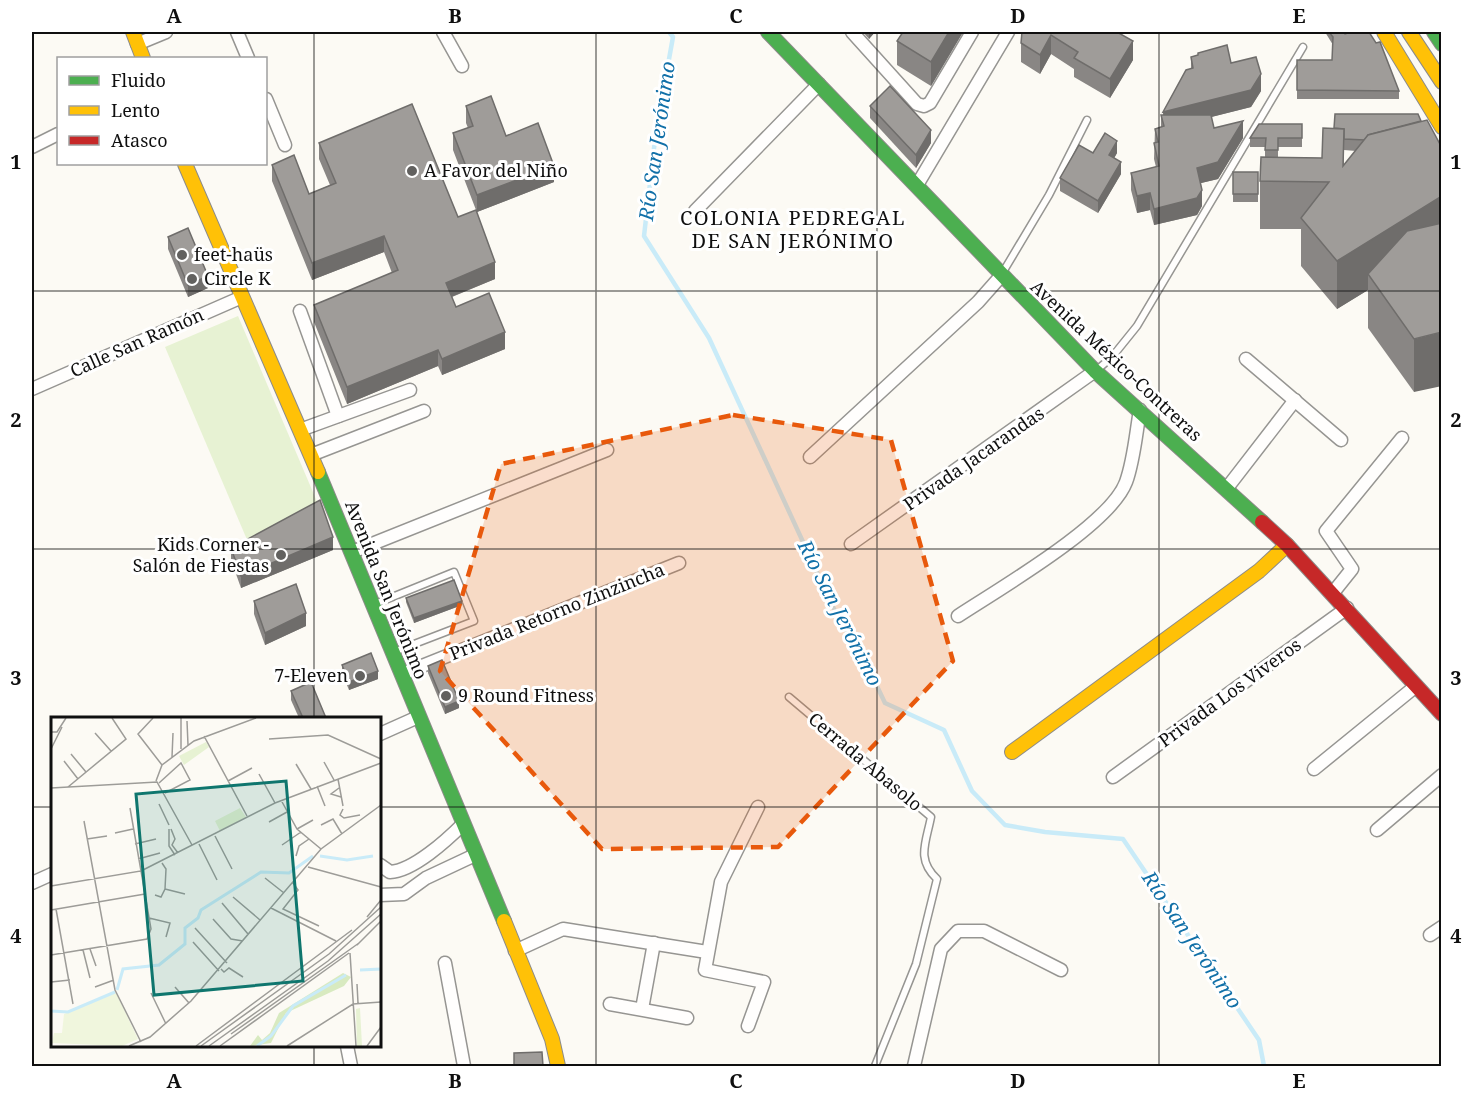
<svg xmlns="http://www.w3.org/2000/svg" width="1473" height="1098" viewBox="0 0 1473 1098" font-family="'Noto Serif',serif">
	<rect width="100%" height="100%" fill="#fcfaf4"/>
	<!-- green -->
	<path fill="#e7f2d3" d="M238,316L321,511L248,542L165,347Z"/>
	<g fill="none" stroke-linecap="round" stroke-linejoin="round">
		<!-- stream -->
		<path stroke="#c9ebf8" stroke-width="4.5" d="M669,32L673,37L656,131L644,236L709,338L839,620L863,657L885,703L944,730L972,791L1005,825L1045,832L1123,839L1259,1040L1264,1066"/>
		<!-- lane casing -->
		<g stroke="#969592" stroke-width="9">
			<g id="lane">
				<path d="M1003,272L1049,195L1087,120"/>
				<path d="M1098,369L1112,357L1137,326L1303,47"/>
				<path d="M375,604L454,572L474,621L396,651"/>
				<path d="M789,697L931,817C926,843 916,859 937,879L916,964L875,1066"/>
			</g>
		</g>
		<!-- street casing -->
		<g stroke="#969592" stroke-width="15">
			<g id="street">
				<path d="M237,32L248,58"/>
				<path d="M443,32L462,66"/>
				<path d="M852,32L917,104L924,106L930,103L972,32"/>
				<path d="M137,44L166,32"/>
				<path d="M266,99L285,145"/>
				<path d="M32,147L58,134"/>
				<path d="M917,185L1008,32"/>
				<path d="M695,211L819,84"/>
				<path d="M300,311L338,416"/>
				<path d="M1246,359L1341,440"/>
				<path d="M32,389L242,297"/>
				<path d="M300,430L410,390"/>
				<path d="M311,455L424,411"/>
				<path d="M810,457L978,302L1001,276"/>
				<path d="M1227,488L1295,400"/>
				<path d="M851,544L1095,371"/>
				<path d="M352,552L607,450"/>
				<path d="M1332,594L1352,569L1326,531L1402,438"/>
				<path d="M958,616C999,589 1110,525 1126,482C1134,460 1136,433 1140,410"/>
				<path d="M402,674L679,563"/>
				<path d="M380,734L418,717"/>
				<path d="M1314,769L1416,686"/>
				<path d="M1113,777L1347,608"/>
				<path d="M1377,830L1442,775"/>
				<path d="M380,865L390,872C413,871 447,840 463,824"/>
				<path d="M32,883L52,874"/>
				<path d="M380,895L404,894L426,878L475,855"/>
				<path d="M1430,935L1442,927"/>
				<path d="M515,951L563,929L707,952"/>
				<path d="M445,963L464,1066"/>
				<path d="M610,1004L687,1018"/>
				<path d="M642,1009L654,943"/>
				<path d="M748,1026L764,982L705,970L721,882L758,807"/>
				<path d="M347,1046L351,1066"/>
				<path d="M914,1066L941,949L958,931H984L1061,970"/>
			</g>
		</g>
		<!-- fast casing -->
		<g stroke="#8c8b89" stroke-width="16">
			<g id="fast">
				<path d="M768,32L1095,371L1262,522"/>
				<path d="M1434,32L1442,44"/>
				<path d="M318,472L504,921"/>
			</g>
		</g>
		<!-- slow casing -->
		<g stroke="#8c8b89" stroke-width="16">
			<g id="slow">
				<path d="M133,32L143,58"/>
				<path d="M1384,32L1442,127"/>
				<path d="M1409,32L1442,82"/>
				<path d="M185,164L318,472"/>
				<path d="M1012,752L1259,571L1287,545"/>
				<path d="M504,921L552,1039L558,1066"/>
			</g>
		</g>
		<!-- jam casing -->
		<g stroke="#8c8b89" stroke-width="16">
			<path id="jam" d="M1262,522L1287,545L1442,714"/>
		</g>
		<!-- lane -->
		<use href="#lane" stroke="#fffefd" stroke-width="6"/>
		<!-- street -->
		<use href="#street" stroke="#fffefd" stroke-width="12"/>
		<!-- fast -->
		<use href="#fast" stroke="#4caf50" stroke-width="14"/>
		<!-- slow -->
		<use href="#slow" stroke="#ffc107" stroke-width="14"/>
		<!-- jam -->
		<use href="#jam" stroke="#c62828" stroke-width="14"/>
	</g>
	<!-- wall -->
	<g fill="#898684" fill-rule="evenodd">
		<path d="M863,32H875L869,39Z"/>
		<path d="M963,32L931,86L897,65V41Z"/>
		<path d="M1022,32H1117L1133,60L1110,98L1074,77V69L1051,54L1040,74L1021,62V43Z"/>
		<path d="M1325,32H1343L1399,91V99H1297V60H1332L1333,45Z"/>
		<path d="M1198,53L1231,63L1261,91L1251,107L1211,117L1214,128L1243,138L1218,179L1201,183L1202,206L1197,215L1154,225L1150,210L1137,213L1131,190V173L1156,167L1154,159L1155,129L1161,127V115H1163L1191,69V57L1198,55Z"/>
		<path d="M466,106L506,136L554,182L477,212L495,279L452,297L456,307L505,349L442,375L438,366L347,404L314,322V305L392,273L384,252L312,280L272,181V165L309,194L330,185L319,159V143L458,217L476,210L453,150V133L468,128L466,123Z"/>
		<path d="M870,106L931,143L916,168L870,118Z"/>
		<path d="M1418,114L1414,392L1368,328V290L1337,309L1301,266V229H1260V181L1265,157V147H1250V138L1302,124V147H1278V157L1322,158L1334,128ZM1344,150L1356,151L1344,165Z"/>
		<path d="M1093,153H1117L1114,158L1121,174L1098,213L1060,191V178Z"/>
		<rect x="1233" y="172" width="25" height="30"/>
		<path d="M168,237L208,288L188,297L168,249Z"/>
		<path d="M231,548L333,550L241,588L231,560Z"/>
		<path d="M406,598L462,605L414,623L406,602Z"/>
		<path d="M254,601L306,626L265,645L254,614Z"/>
		<path d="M342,665L378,679L349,690L342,673Z"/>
		<path d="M428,666L459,708L445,714L428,673Z"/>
		<path d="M291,691L326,718H299L291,700Z"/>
	</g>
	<!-- shaded-wall -->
	<g fill="#6f6d6b">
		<path d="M869,32H875L869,39Z"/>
		<path d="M949,32H963L931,86V62Z"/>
		<path d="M1051,35V54L1040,74V55Z"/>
		<path d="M1133,41V60L1110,98V79Z"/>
		<path d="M1261,74V91L1251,107L1164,129L1163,112Z"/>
		<path d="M1243,121V138L1218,179L1197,184V168Z"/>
		<path d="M931,130V143L916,168V155Z"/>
		<path d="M1117,141V153L1109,167V155Z"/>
		<path d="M1121,162V174L1098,213V201Z"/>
		<path d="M554,166V182L477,212V195Z"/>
		<path d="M1202,190V206L1197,215L1154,225V209Z"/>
		<path d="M1150,193V210L1137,213V196Z"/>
		<path d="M1442,196V244L1368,274V290L1337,309V261Z"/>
		<path d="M384,236V252L312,280V263Z"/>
		<path d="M495,262V279L446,299V283Z"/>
		<path d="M208,276V288L188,297V285Z"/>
		<path d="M505,332V349L442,375V359Z"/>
		<path d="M1442,332V386L1414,392V339Z"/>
		<path d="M438,350V366L347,404V387Z"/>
		<path d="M333,537V550L241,588V576Z"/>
		<path d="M462,601V605L414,623V618Z"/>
		<path d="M306,613V626L265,645V633Z"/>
		<path d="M378,671V679L349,690V682Z"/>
		<path d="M459,701V708L445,714V707Z"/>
	</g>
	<!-- building -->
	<g fill="#9f9c99" stroke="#6f6d6b" stroke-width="1.5">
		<path d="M903,32H949L931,62L897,41Z"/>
		<path d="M1022,32H1117L1133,41L1110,79L1074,58L1078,52L1051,35L1040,55L1021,43Z"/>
		<path d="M1329,32H1343L1345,34L1351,32H1369L1376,43L1380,42L1399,91L1297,90V60H1332L1333,37Z"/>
		<path d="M1227,45L1231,63L1256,57L1261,74L1251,90L1163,112L1186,70L1193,68L1191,57L1198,55V53Z"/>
		<path d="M890,86L931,130L916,155L870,106Z"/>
		<path d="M491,96L506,136L538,123L554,166L477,195L453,133L473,126L466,106Z"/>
		<path d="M412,104L458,217L476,210L495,262L446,283L456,307L489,293L505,332L442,359L438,350L347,387L314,305L398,270L384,236L312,263L272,165L294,155L309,194L336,183L319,143Z"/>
		<path d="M1335,114H1418L1421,121L1368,135L1365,140L1344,139V129L1334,128Z"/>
		<path d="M1161,115H1211L1214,128L1243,121L1218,162L1197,168L1202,190L1197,198L1154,209L1150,193L1137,196L1131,173L1159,166L1154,143L1158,142L1155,129L1164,126Z"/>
		<path d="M1427,120L1442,148V196L1337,261L1301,218L1329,182L1260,181L1261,157L1322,158L1323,128L1344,129L1343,166L1368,135Z"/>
		<path d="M1259,124H1302V138H1278V150H1265L1266,138H1250Z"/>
		<path d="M1105,133L1117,141L1109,155L1121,162L1098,201L1060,178L1079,145L1093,153Z"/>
		<rect x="1233" y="172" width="25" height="22"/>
		<path d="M1442,223V332L1414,339L1368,274L1407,231Z"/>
		<path d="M188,228L208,276L188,285L168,237Z"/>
		<path d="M320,500L333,537L241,576L231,548Z"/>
		<path d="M454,580L462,601L414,618L406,598Z"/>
		<path d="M296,584L306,613L265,633L254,601Z"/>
		<path d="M371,653L378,671L349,682L342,665Z"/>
		<path d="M442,660L459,701L445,707L428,666Z"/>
		<path d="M311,682L326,718H303L291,691Z"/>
		<path d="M542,1052L543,1066H514V1053Z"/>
	</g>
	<!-- marked area -->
	<path fill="#e8590c" fill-opacity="0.2" stroke="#e8590c" stroke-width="4.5" stroke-dasharray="12 8" stroke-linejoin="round" d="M733,415L891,440L953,661L778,847L602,849L440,671L501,464Z"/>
	<!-- grid -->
	<path fill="none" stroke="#0f0f0f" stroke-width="1.5" stroke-opacity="0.55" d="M314,32V718M596,32V1066M877,32V1066M1159,32V1066M32,291H1442M32,549H1442M32,807H52M380,807H1442M314,1046V1066"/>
	<!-- markers -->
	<g fill="#62615f" stroke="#fff" stroke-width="2">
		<circle cx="412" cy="171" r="6"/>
		<circle cx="182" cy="255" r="6"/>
		<circle cx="192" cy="279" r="6"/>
		<circle cx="281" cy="555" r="6"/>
		<circle cx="360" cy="676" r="6"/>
		<circle cx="446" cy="696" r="6"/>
	</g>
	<g text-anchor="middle" stroke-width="6" stroke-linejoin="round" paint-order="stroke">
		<!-- poi labels -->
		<g font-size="18" fill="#0f0f0f" stroke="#fff" text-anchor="start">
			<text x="424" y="177">A Favor del Niño</text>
			<text x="194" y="261">feet-haüs</text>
			<text x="204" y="285">Circle K</text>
			<text x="269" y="551" text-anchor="end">Kids Corner -<tspan x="269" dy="21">Salón de Fiestas</tspan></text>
			<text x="348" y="682" text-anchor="end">7-Eleven</text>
			<text x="458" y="702">9 Round Fitness</text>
		</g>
		<!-- street labels -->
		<g font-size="18" fill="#0f0f0f" stroke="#fff">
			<text transform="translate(137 343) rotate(-24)" y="6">Calle San Ramón</text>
			<text transform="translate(1116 361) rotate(43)" y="6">Avenida México-Contreras</text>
			<text transform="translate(974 459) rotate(-35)" y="6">Privada Jacarandas</text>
			<text transform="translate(386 590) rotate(68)" y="6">Avenida San Jerónimo</text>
			<text transform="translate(557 612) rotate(-22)" y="6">Privada Retorno Zinzincha</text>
			<text transform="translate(1230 693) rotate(-36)" y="6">Privada Los Viveros</text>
			<text transform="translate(865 762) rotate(40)" y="6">Cerrada Abasolo</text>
		</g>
		<!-- water labels -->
		<g font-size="20" font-style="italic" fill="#1170a8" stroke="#fff">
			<text transform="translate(657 141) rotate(-82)" y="7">Río San Jerónimo</text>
			<text transform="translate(840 613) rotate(63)" y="7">Río San Jerónimo</text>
			<text transform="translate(1192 940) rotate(56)" y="7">Río San Jerónimo</text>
		</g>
		<!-- neighbourhood labels -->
		<g font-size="20" letter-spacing="1.5" fill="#0f0f0f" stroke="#fff">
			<text x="793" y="225">COLONIA PEDREGAL<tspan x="793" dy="23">DE SAN JERÓNIMO</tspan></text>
		</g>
	</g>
	<!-- overview -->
	<g transform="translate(51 717)">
		<rect width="330" height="330" fill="#fcfaf4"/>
		<path d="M155,25L158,30L133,48L128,39ZM189,91L195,100L169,114L164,104ZM309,291L311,329H306L305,292Z" fill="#e7f2d3"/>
		<path d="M292,256L300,260L293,269L235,296L220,326L199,329L207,318L211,323L219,316L228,296Z" fill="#d8eac0"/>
		<path d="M65,276L87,322L71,329L1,326L3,316H11L13,297Z" fill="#f0f6dd"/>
		<path fill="none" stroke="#c9ebf8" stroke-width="3" d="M269,139L296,143L322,139M309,253L330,252M66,273L72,252L108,248L134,227V211L147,201L150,193L210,155L238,156L262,139M0,294L17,295L64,275M206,329L220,319L242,289L295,258"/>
		<path fill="none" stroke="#9d9c98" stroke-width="1.5" d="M102,1L87,17L111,48M130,1V32M136,4L137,28M0,15H6L15,1M44,16L60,34M153,19L196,99M218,22L277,18L330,42M0,32L11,10M20,37L35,55M121,40L122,16M13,44L27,62M273,45L283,63M245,47L260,72M208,57L224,86M287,62L292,89M105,64L111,48L143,24L205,1M177,64L201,51M108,66L130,46L139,63L114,76M266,69L274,89M17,70L75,22L61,1M0,71L106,65L141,128M288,71L280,77L290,80M230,83L246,112L270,132M108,87L118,108M292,92L289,98L293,101L309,98M33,104L64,273L90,325M218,105L236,95M270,108L282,102L291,117M118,112V129L124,138M120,112L124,122L121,128L127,136M246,112L262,103M64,116L82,112M164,119L181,152M36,122L56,119M84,127L105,122M148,127L166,163M231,128L250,115M245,139L248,129L258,122M87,142L109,136M257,150L330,170M214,161L233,176M242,166L247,173L232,192L268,209M0,169L90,154L79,91M114,172L134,177M104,178L110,180L114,172L115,152L111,146M182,180L209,203M171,186L197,217M220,191L285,224M5,192L22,287M0,193L94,177M316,200L330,183M98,201L119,206L115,220M162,202L180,222L192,224M144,211L176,246M142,225L168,254M306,228L330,204M39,232L45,249M32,233L39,261M299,236L305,329M0,238L96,222L100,212L90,154L224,86L330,46M170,252L173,255L178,251L192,260M0,265L19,263M306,267L307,286M44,270L63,263M124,270L138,286M100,276L115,307M180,317L308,226M78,329L99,320L140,284L270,132L330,88M145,329L301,213M150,329L278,237L330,190M158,329L277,244L330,197M169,329L298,236M236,329L302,287L330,285M316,329L330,310"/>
		<path fill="#0f766e" fill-opacity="0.15" stroke="#0f766e" stroke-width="3" d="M235,64L252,264L103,278L85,77Z"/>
		<rect width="330" height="330" fill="none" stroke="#0f0f0f" stroke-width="3"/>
	</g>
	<!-- border -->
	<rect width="1473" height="1098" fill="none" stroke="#ffffff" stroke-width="66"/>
	<!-- legend -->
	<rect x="57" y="57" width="210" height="108" fill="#ffffff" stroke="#9f9f9f" stroke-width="1.5"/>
	<rect x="69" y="76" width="30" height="9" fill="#4caf50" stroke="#9f9f9f" stroke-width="1.5"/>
	<text x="111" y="87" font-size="18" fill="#0f0f0f">Fluido</text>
	<rect x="69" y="106" width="30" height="9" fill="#ffc107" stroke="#9f9f9f" stroke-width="1.5"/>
	<text x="111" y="117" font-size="18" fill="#0f0f0f">Lento</text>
	<rect x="69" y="136" width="30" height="9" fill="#c62828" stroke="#9f9f9f" stroke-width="1.5"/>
	<text x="111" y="147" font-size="18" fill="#0f0f0f">Atasco</text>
	<rect x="33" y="33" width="1407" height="1032" fill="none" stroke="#0f0f0f" stroke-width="2"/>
	<g font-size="20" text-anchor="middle" font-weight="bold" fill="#0f0f0f">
		<text x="174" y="23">A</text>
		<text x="455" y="23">B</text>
		<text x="736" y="23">C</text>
		<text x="1018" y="23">D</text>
		<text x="1299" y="23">E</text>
		<text x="16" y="169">1</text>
		<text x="1456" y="169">1</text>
		<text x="16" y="427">2</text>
		<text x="1456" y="427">2</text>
		<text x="16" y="685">3</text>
		<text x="1456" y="685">3</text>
		<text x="16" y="943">4</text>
		<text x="1456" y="943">4</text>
		<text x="174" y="1088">A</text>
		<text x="455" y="1088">B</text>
		<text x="736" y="1088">C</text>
		<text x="1018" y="1088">D</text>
		<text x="1299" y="1088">E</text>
	</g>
</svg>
